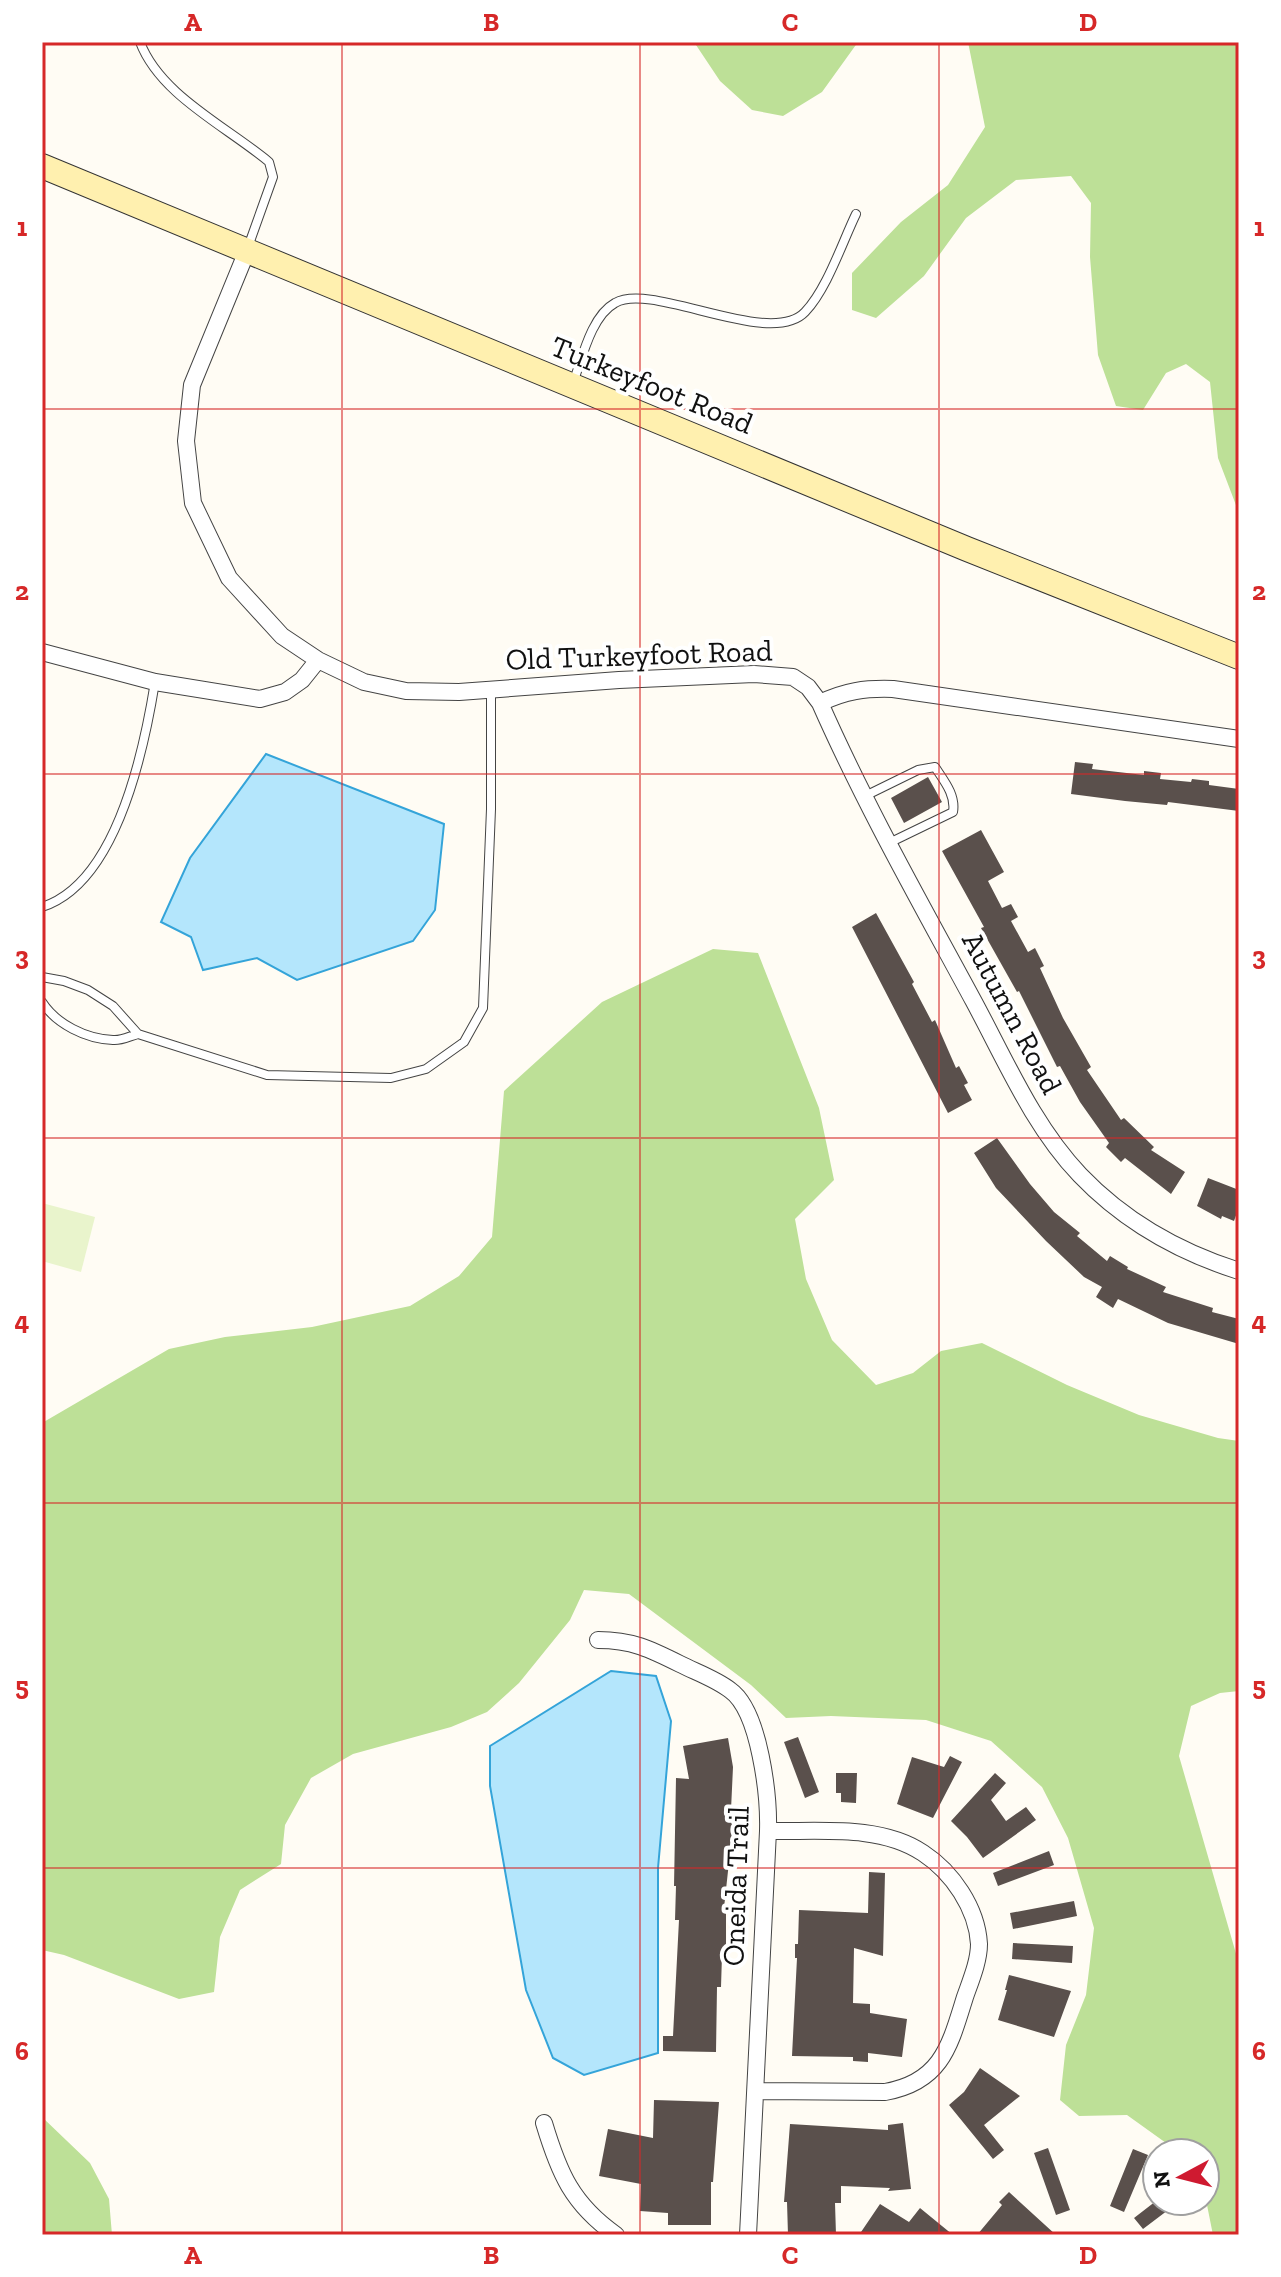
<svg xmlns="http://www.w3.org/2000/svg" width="1281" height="2277" font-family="'Zilla Slab',serif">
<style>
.forest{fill:#bde097}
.pitch{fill:#e9f4cc}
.water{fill:#b4e6fc;stroke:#34a4d9;stroke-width:2}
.building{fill:#5a504c}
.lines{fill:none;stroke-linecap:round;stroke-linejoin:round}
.lane-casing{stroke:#444;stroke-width:10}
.street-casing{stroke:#444;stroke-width:18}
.secondary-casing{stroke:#333;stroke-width:26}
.lane{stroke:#fff;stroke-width:8}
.street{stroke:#fff;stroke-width:16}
.secondary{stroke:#fff0af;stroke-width:24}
.grid{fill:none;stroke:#d62828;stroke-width:2;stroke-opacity:0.55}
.labels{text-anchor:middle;stroke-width:8;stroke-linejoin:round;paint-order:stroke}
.street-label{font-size:30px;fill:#111;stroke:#fff}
.neatline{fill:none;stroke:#d62828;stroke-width:3}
.grid-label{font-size:26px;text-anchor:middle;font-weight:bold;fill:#d62828}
</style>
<rect width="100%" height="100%" fill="#fffcf4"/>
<path class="forest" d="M694,42H858L822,92L783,116L752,110L720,81Z
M968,42H1239V513L1218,458L1210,382L1186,364L1166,373L1143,410L1116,406L1098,355L1090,257L1091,203L1071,176L1016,180L966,218L924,276L876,318L852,310V273L901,222L948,185L985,127Z
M713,949L758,953L819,1108L834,1180L795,1219L806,1279L832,1340L876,1385L913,1373L941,1351L982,1343L1067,1385L1139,1415L1218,1438L1239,1441V1691L1220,1693L1191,1706L1179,1756L1239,1964V2235H1213L1205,2195V2153H1180L1127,2115L1079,2116L1060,2100L1066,2045L1086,1995L1094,1928L1068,1838L1042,1787L991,1741L926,1720L831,1716L786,1718L751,1685L629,1594L584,1590L570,1620L519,1683L487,1712L451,1727L353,1754L311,1778L285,1825L281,1864L240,1890L220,1937L214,1992L179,1999L64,1955L42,1950V1423L169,1349L225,1337L312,1327L410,1306L459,1276L492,1237L504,1091L602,1002Z
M42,2117L90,2163L109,2199L112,2235H42Z"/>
<path class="pitch" d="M42,1203L95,1217L81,1272L42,1261Z"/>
<path class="water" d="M266,754L444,824L435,910L413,941L297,980L257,958L203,970L191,937L161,922L190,858Z
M611,1671L656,1676L671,1721L658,1868V2053L584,2075L553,2058L526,1990L490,1786V1746Z"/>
<path class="building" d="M1075,762L1093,764L1092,769L1144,775V771L1161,773L1160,779L1191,782L1192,779L1209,781V785L1239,789V811L1168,802L1167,805L1125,801L1071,794Z
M928,777L942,802L904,823L891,798Z
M981,830L1004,872L988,881L1002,908L1011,904L1018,917L1011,921L1028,952L1035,948L1044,966L1040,968L1063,1018L1091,1067L1087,1070L1121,1120L1124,1118L1154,1147L1151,1150L1185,1172L1171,1194L1125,1158L1121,1162L1106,1147L1109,1143L1080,1102L1060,1066L1057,1067L1019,991L1017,992L981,928L984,927L942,851Z
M876,913L914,982L912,984L932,1022L935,1020L956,1068L959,1066L968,1083L964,1085L972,1100L948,1113L852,927Z
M997,1138L1030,1184L1054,1212L1080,1233L1077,1236L1107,1261L1110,1256L1128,1267L1127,1269L1166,1287L1163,1292L1213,1308L1212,1312L1239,1319V1344L1168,1323L1118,1299L1113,1308L1096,1297L1102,1287L1084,1277L1046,1241L996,1188L974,1153Z
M1208,1178L1239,1190V1207L1234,1221L1222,1216L1221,1219L1197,1206Z
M798,1737L819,1792L805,1798L784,1742Z
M728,1738L733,1767L731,1810H733V1825L724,1908H726V1955H722L721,1987H717L716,2052L663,2051V2036H673L679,1920H675L676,1886H674L676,1778L689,1779L683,1746Z
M950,1756L962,1762L933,1818L897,1804L912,1757L944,1767Z
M836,1773H857L856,1803L841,1802V1793H836Z
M995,1773L1006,1783L991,1800L1006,1821L1026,1807L1036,1820L983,1858L967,1837L951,1821Z
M1049,1851L1054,1865L998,1886L993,1873Z
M869,1872L885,1873L883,1956L854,1948L853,2003L870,2004V2013L907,2019L902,2057L868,2053V2062L853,2061V2057L792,2056L797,1958H795V1944H798L799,1910L868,1913Z
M1074,1901L1077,1916L1013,1929L1010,1913Z
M1013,1943L1073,1946L1072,1963L1012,1959Z
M1009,1975L1071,1991L1054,2037L998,2020L1007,1990H1005Z
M980,2068L1020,2096L984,2125L1004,2150L993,2159L949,2105L964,2092Z
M654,2100L719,2102L713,2182H711V2225H668V2213L640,2211L641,2184L599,2176L608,2129L653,2138Z
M903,2123L911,2189L888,2191L890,2188L841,2186V2203H835L836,2235H788L787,2202H784L790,2124L888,2130V2125Z
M1048,2148L1070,2210L1056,2215L1034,2153Z
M1133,2149L1148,2155L1124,2212L1110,2206Z
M1009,2192L1056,2235H977L1002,2205L999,2202Z
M1156,2201H1180L1143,2229L1134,2218Z
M880,2204L909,2222L920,2208L953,2235H859Z"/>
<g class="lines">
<g class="lane-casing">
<path id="lane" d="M140,42C160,95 226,126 269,162L273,177L248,247
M573,383C582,359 591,316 615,303C652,281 770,349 805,312C827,289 842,243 856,214
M865,796L918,770L935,767C944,781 956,795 953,812L889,843
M42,907C117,883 144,750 155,682
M42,977L64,981L88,990L113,1006L138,1034L267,1075L391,1078L426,1069L464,1042L483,1008L491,809V689
M42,1002C56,1024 86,1039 113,1040C121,1041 130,1036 138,1034"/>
</g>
<g class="street-casing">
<path id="street" d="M247,251L192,385L186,441L193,503L229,578L282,636L318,660L364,682L406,691L459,692L619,680L754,674L793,677L808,687L820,703C865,805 920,902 973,1000C1005,1059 1033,1126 1080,1175C1124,1221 1179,1252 1239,1271
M42,652L155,682L260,699L285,692L302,680L318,660
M820,703C845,691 865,688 893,689L1239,739
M598,1640C632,1640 650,1649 680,1664C696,1672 716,1679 730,1690C760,1711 769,1797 768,1831L748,2235
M756,2091L885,2092C942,2082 950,2045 965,1997C971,1980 979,1961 979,1944C977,1908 952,1872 923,1853C880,1824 818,1832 768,1831
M544,2123C559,2173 572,2204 616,2235"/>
</g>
<g class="secondary-casing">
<path id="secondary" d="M42,166L967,549L1239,657"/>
</g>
<use href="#lane" class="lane"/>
<use href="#street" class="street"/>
<use href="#secondary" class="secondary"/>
</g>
<path class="grid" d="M342,42V2235M640,42V2235M939,42V2235M42,409H1239M42,774H1239M42,1138H1239M42,1503H1239M42,1868H1239"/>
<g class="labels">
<g class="street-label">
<text transform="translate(652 385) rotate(22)" y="10">Turkeyfoot Road</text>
<text transform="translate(639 655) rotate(-2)" y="10">Old Turkeyfoot Road</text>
<text transform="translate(1012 1013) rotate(62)" y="10">Autumn Road</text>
<text transform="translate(736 1886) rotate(-88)" y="10">Oneida Trail</text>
</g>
</g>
<rect width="1281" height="2277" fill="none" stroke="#ffffff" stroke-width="88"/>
<g transform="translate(1181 2177) rotate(263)"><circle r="38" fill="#ffffff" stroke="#a0a0a0" stroke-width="2"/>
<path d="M0-6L14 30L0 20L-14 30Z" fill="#cf1a30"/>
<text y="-12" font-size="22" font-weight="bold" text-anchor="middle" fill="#111111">N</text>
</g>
<rect x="44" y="44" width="1193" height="2189" class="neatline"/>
<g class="grid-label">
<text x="193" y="31">A</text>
<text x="491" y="31">B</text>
<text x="790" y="31">C</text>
<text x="1088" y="31">D</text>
<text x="22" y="236">1</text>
<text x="1259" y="236">1</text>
<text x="22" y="600">2</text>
<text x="1259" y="600">2</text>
<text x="22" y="965">3</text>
<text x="1259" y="965">3</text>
<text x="22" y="1330">4</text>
<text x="1259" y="1330">4</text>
<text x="22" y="1695">5</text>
<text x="1259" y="1695">5</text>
<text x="22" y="2060">6</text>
<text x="1259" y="2060">6</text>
<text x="193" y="2264">A</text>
<text x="491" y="2264">B</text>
<text x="790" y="2264">C</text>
<text x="1088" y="2264">D</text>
</g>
</svg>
